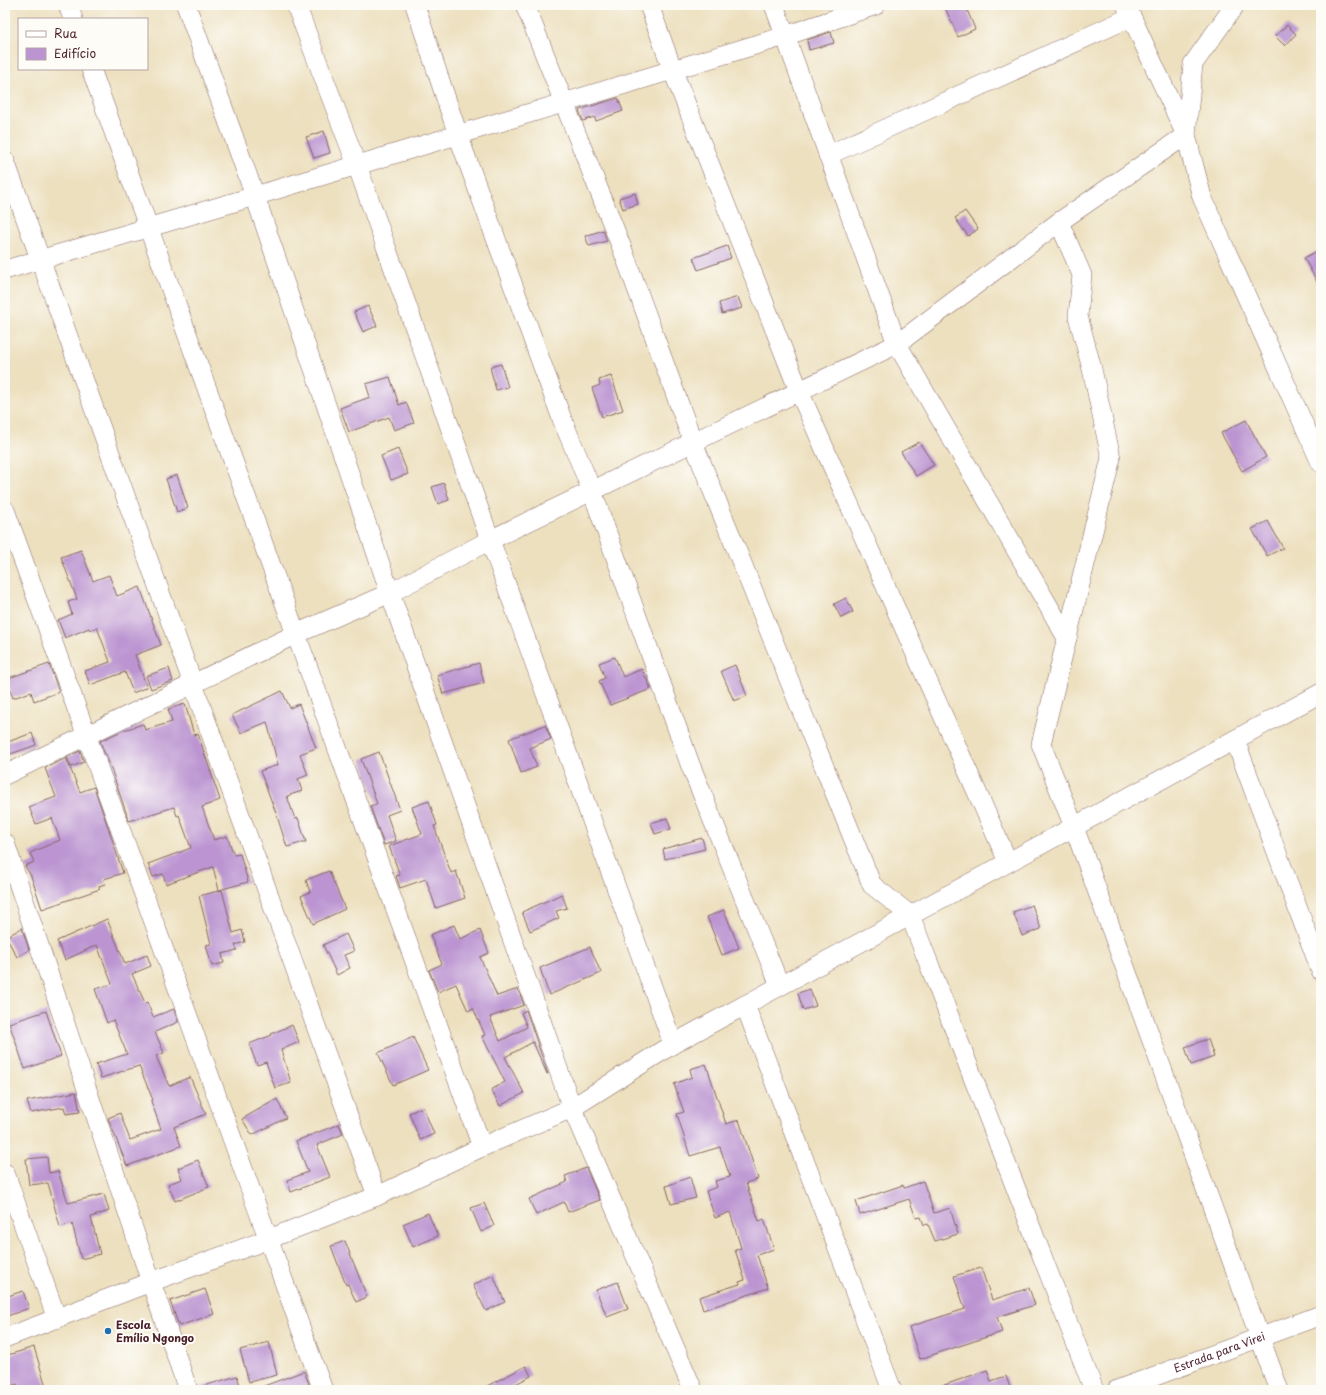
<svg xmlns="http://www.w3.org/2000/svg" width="1326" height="1395" font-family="'Playpen Sans',sans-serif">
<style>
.building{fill:#bb94d1}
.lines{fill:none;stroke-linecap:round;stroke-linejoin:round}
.minor-casing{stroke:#83635f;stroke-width:20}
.minor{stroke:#fff;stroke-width:19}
.poi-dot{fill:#1f6fb2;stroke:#fdfcf7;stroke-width:1.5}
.labels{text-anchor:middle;stroke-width:4;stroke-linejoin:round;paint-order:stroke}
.poi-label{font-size:11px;font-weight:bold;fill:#4a1f2b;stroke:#fdfcf7;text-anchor:start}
.street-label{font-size:11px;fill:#4a1f2b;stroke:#fdfcf7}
</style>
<rect width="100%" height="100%" fill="#fdfcf7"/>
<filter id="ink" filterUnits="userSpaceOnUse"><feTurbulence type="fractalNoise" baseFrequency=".025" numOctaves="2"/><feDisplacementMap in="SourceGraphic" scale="8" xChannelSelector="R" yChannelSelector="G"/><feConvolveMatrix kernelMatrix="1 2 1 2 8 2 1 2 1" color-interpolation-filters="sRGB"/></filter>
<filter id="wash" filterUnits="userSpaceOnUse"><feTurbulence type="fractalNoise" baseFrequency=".012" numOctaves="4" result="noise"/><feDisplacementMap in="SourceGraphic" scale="16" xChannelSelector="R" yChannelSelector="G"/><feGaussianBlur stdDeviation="0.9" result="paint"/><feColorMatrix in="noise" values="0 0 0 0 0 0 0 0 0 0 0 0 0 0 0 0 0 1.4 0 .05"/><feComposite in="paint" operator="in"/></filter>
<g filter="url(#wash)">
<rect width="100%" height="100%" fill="#ede0bf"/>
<g id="blocks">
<path class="building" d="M944,5H965L975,29L958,37Z
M1287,25L1296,34L1285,46L1275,36Z
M831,32L834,43L809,50L807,40Z
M618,98L623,111L596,121L594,117L583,121L579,110Z
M324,131L330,153L314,158L306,137Z
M635,193L638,204L623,209L619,198Z
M965,211L978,229L968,236L955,218Z
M603,230L607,241L589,246L585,236Z
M727,246L731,258L698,270L693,258Z
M1317,251L1321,259V289L1304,258Z
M738,297L742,308L722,314L719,303Z
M368,306L377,326L363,332L354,312Z
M501,364L508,387L496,390L490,367Z
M611,376L623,410L602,417L592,388L600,385L599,380Z
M390,377L399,405L406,402L414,423L394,430L389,417L349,432L340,408L370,397L366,384Z
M1246,420L1266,457L1242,471L1221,433Z
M919,442L934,465L916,476L901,452Z
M398,449L408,474L391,480L381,456Z
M177,475L188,508L177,512L166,479Z
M444,483L449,500L438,504L432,487Z
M1268,521L1283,548L1267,556L1252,529Z
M81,550L93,581L109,575L117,596L140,587L161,645L135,655L147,687L133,693L125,672L90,685L85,671L110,662L97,627L90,630L89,628L65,638L58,620L72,614L68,602L77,599L61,557Z
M846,598L853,612L841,618L834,604Z
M615,657L623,677L642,669L651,689L610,705L599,681L605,678L599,663Z
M479,663L484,683L443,694L437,675Z
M49,664L59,692L34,701L31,692L13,698L6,679Z
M735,665L747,696L734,701L721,671Z
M169,668L173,681L151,689L146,676Z
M282,691L290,708L299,704L316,748L300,754L308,775L298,779L302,791L287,796L295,819L298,818L306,842H301V843L287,847L276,813L260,771L278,765L267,722L241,733L232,715Z
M185,704L194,735L198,734L220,800L202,807L214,840L227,836L234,855L240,854L248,882L219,890L213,867L166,884L163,874L153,877L148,864L191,848L179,815L177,816L174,807L129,821L106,754H105L100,741L124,730L143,724L145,730L172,722L168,709Z
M545,725L551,739L530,748L537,767L521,773L509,739Z
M32,733L36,745L5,756V743Z
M80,751L84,762L71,767L67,757Z
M379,752L400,810L387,815L396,841L384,845L370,806L377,804L361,759Z
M66,758L80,792L94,787L111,836L123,873L104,879L105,884L99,886L100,889L42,909L31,876L25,866L34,862L30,853L60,840L52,818L36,824L29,807L56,797L45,768Z
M429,801L437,825L434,826L451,873L456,871L465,898L436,908L426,879L400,888L396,876L400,875L389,846L422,834L412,807Z
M667,818L671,829L655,834L651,823Z
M702,838L705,849L665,859L663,849Z
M329,871L345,909L313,924L301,896L310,892L306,880Z
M222,890L233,933L242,930L245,942L235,945L237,950L222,954L224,963L212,966L206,945L211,944L199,896Z
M562,894L567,908L556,911L559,918L530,931L522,912Z
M1032,905L1041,929L1022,936L1013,912Z
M724,910L739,948L722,955L707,917Z
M107,919L125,964L147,955L151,966L132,974L145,1003L147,1002L153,1017L174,1009L178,1022L155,1032L164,1053L156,1056L169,1086L190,1077L206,1114L174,1127L181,1146L127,1166L108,1118L120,1113L130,1140L161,1129L151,1101L153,1100L139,1066L101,1078L96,1064L127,1054L113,1020L107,1023L95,989L112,984L97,945L65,960L57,941Z
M454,925L460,939L480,930L489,953L480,957L497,996L518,989L524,1005L490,1017L500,1041L527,1027L521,1013L526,1010L548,1074H547L533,1042L505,1057L524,1093L500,1106L491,1090L505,1082L482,1036L485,1035L473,1008L468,1011L456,984L438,992L429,970L442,964L430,935Z
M22,928L29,950L17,957L6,937Z
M346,934L354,951L344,955L350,968L337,975L323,945Z
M590,947L601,973L549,995L540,968Z
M810,989L816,1006L803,1010L798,993Z
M46,1011L61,1056L25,1069L9,1023Z
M292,1025L299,1042L281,1050L291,1083L275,1088L266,1062L257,1065L249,1044L272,1035L271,1034Z
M413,1037L428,1070L393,1085L378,1053Z
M1208,1039L1214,1057L1191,1065L1185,1047Z
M706,1064L726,1124L739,1120L758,1179L746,1183L759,1221L764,1219L774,1249L757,1255L768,1288L703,1310L699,1297L740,1284L739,1282L745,1280L735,1250L741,1248L730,1212L715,1218L706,1191L717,1187L715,1181L730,1177L720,1147L690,1156L677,1114L684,1112L674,1084L692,1077L690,1069Z
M76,1092L80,1112L66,1114L64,1107L31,1113L27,1101Z
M277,1099L286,1118L252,1135L242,1119Z
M423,1107L434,1134L420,1140L409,1113Z
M339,1124L343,1134L317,1145L330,1177L291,1192L287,1180L308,1172L296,1141Z
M47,1157L49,1173L58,1171L68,1203L104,1194L109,1211L91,1217L100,1254L81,1259L72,1223L60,1227L48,1183L29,1185L26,1159Z
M198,1160L209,1187L175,1201L168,1184L182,1179L178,1168Z
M586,1168L600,1200L568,1212L564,1202L536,1215L529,1199L567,1182L565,1176Z
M690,1177L696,1198L671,1204L666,1186Z
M923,1181L934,1213L950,1208L958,1234L935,1241L928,1224L924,1225L921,1217L916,1218L909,1199L860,1215L856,1201L903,1185L904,1188Z
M484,1203L494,1226L481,1232L471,1208Z
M428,1213L438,1236L413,1247L403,1224Z
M345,1241L367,1297L356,1302L348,1284L346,1285L331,1246Z
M981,1268L992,1300L1029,1288L1035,1305L997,1317L1002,1332L920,1359L909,1327L965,1309L954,1276Z
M493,1275L505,1302L486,1311L473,1285Z
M618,1282L628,1309L607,1317L596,1290Z
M205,1289L214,1314L179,1326L170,1301Z
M23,1291L29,1308L5,1317V1297Z
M269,1342L277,1375L249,1382L240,1350Z
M34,1347L47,1390H20L17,1384L5,1387V1356Z
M526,1366L531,1376L504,1390H479Z
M987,1370L991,1381L1006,1376L1011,1390H937L936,1388Z
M304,1371L309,1384L294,1390H256V1389Z
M237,1376L241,1388L234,1390H200V1387Z"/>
</g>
</g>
<g filter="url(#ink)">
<use href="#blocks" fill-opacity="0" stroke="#83635f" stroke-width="1"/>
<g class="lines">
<g class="minor-casing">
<g id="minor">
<path d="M68,5L73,19"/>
<path d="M186,5L255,196L390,593L572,1108L693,1390"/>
<path d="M296,5L357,165L490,540L673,1044"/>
<path d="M415,5L458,135L562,419L592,491L690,764L780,986"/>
<path d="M525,5L622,248L693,442L872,885L910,915L1094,1390"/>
<path d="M649,5L673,71L799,391L1008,862"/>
<path d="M774,5L897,344L1067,638"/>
<path d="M1126,5L1186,135L1202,197L1321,463"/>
<path d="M91,69L482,1147"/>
<path d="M828,155L1131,17"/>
<path d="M5,161L377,1196"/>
<path d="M1059,222L1082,275L1078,316L1092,369L1111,458L1041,744L1074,827L1279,1390"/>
<path d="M5,270L255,196L785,36L876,5"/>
<path d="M5,510L323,1390"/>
<path d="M1235,740L1321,971"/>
<path d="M5,775L296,634L390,593L490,540L897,344L1059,222L1186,135L1193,64L1235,5"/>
<path d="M5,843L151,1282L188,1390"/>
<path d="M745,1005L892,1390"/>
<path d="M5,1173L57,1319"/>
<path d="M5,1338L151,1282L269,1239L377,1196L482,1147L572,1108L673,1044L1321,693"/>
<path id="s1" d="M1117,1390L1321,1315"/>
</g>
</g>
<use href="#minor" class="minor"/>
</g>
</g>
<circle class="poi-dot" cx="108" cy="1331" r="4"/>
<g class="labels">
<g class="poi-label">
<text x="116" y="1329">Escola<tspan x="116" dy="13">Emílio Ngongo</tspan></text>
</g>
<g class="street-label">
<text dy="4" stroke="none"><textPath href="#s1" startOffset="109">Estrada para Virei</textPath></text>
</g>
</g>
<rect width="1326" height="1395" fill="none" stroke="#fdfcf7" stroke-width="20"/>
<rect x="18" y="18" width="130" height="52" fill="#fdfcf7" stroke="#b5a4a5"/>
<rect x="26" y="31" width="20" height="6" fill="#ffffff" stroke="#b5a4a5"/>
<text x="54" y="38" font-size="12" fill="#4a1f2b">Rua</text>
<rect x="26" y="48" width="20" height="12" fill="#bb94d1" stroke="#b5a4a5"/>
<text x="54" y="58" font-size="12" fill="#4a1f2b">Edifício</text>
</svg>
